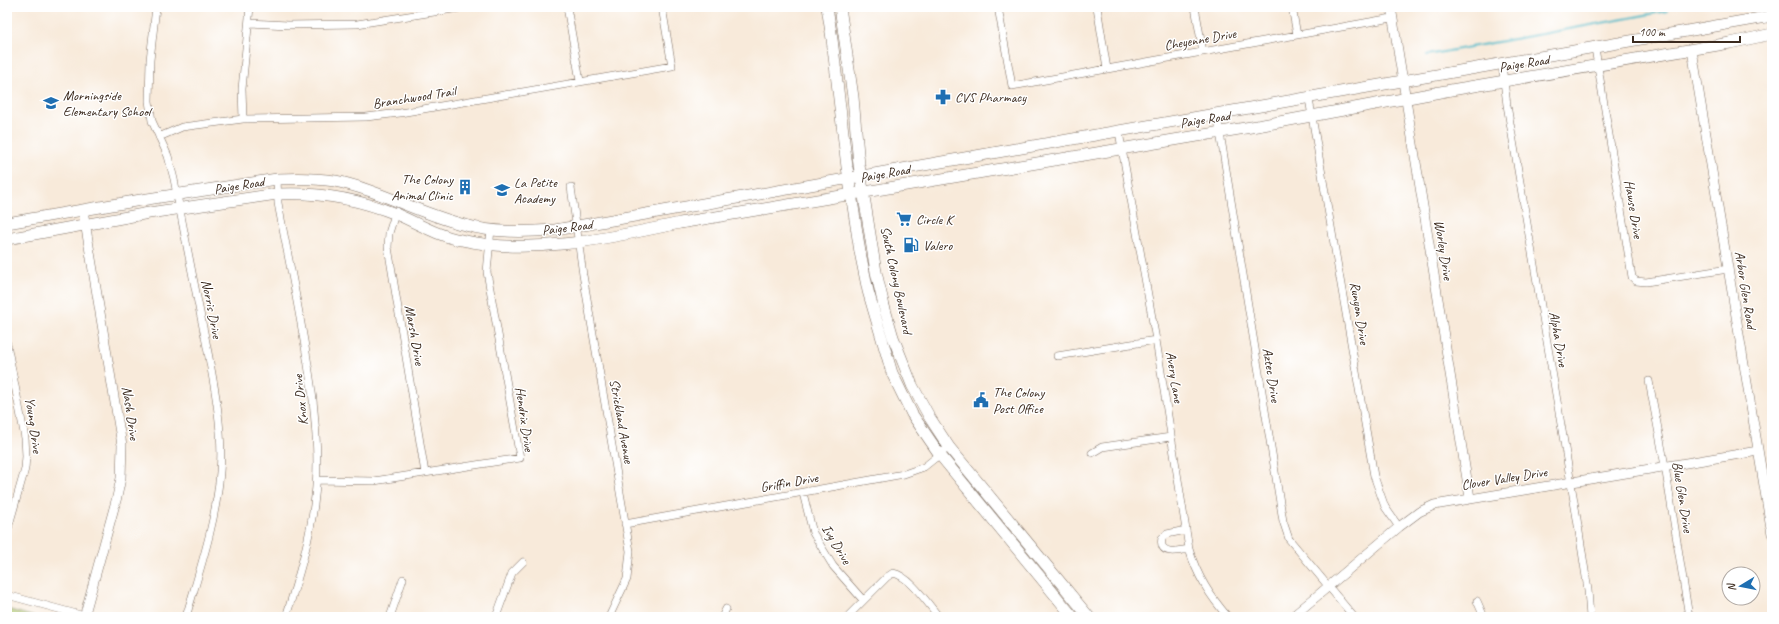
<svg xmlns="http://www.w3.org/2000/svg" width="1779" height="624" font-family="Caveat,sans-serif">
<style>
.green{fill:#abc469;stroke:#737744}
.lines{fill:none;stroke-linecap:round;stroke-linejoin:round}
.stream{stroke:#50bccb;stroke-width:2}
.minor-casing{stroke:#7d6d60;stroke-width:8}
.tertiary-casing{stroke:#7d6d60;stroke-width:10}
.secondary-casing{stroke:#7d6d60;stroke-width:12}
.minor{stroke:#fff;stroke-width:7}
.tertiary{stroke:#fff;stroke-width:9}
.secondary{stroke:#fff;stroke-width:11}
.labels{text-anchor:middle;stroke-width:3;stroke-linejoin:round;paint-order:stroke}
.street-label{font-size:14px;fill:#3b2a1e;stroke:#fff}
.poi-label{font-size:14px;fill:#3b2a1e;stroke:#fff;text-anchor:start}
</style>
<rect width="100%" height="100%" fill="#fff"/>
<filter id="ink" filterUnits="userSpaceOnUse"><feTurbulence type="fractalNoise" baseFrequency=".025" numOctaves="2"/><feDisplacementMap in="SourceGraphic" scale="8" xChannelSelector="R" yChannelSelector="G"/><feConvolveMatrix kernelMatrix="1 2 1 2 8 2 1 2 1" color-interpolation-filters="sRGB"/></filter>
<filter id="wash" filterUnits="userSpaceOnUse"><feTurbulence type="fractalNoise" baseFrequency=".012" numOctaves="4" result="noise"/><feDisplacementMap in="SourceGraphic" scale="16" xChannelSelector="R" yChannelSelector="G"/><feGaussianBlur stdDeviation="0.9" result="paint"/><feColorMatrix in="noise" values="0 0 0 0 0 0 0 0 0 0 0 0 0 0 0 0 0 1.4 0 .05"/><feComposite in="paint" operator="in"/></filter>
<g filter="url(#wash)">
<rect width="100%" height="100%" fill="#f8eada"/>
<path class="green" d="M7,609L35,617H7Z"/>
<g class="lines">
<path class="stream" d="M1427,55L1667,11"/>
</g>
</g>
<g filter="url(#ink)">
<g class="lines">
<g class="minor-casing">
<path id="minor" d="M156,7L150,60L149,101L152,121L168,156L174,179C184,231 194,284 205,337C213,378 224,431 220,472C216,522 200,569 186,617
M567,7L580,81
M998,7L1012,86L1392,18
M1097,7L1107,69
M1195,7L1203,52
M1292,7L1297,35
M249,23L288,25L357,24L466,7
M1595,48L1632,277L1636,281L1646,282L1728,269
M1502,65L1507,105L1577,519L1588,590L1590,617
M1309,99L1374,476L1385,507L1399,527
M1217,114L1283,521L1289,539L1354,617
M243,119L242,89L250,7
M1119,132L1156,340L1189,549C1197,576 1210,596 1228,617
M159,137L182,127L243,119L366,117L400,113L672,66L662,7
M277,179L278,203C290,268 305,334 313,400C316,431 319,464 315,496C311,537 298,578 286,617
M571,187L583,275L630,551L627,579L609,617
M396,211L389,233L388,247L425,473
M7,344L25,438L26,456L25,469L7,532
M1057,356L1156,340
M1649,381L1665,466L1689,617
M1092,453L1102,447L1171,437
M316,480L374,481L520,458L487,272L491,229
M803,493L813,533L833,566L863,600
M625,524L904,474L924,467L949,447
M1186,530L1167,534L1162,538C1158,556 1179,551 1189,549
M7,595L88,617
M1477,601L1484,617
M390,617L403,579
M496,617L512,573L523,562
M722,617L726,609
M847,617L887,577L893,573C910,576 928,604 939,617"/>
</g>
<g class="tertiary-casing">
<path id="tertiary" d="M1391,7L1470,498
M1692,50L1772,534
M83,210L122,445L121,478L117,497L84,617
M1292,617L1399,527L1419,512L1434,505L1758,451"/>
</g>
<g class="secondary-casing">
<path id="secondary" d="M827,7L832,39L847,167L860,252L868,291L892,373L912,414L940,455L1073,617
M840,7L853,97L859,165L876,272L884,306L893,337L912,385L930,418L949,447L1089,617
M7,223L141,200L277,179C296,178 316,178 335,181C380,190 420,214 465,225C494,233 525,232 555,230L1772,16
M7,239L149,213L277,194C317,192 359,199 396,214C417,223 438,236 461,240C533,256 609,238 680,223L1263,125L1451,90L1730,43L1772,34"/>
</g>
<use href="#minor" class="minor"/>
<use href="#tertiary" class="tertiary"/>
<use href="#secondary" class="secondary"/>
</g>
</g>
<defs>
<g id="pharmacy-bare" transform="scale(1.2)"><path d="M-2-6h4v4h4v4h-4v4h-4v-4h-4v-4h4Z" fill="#1f6fb2" stroke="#fff" stroke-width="2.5" paint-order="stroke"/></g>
<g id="school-bare" transform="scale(1.2)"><path d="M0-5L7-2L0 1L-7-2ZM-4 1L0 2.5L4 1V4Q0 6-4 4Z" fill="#1f6fb2" stroke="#fff" stroke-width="2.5" paint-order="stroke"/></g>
<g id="building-bare" transform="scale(1.2)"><path d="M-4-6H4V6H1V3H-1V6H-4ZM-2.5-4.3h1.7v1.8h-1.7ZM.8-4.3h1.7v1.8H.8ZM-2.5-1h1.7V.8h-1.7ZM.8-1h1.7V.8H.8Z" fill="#1f6fb2" stroke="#fff" stroke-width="2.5" paint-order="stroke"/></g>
<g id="supermarket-bare" transform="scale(1.2)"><path d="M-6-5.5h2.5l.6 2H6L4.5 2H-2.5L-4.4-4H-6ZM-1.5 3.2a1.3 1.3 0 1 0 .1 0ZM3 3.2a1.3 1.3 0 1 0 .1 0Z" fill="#1f6fb2" stroke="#fff" stroke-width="2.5" paint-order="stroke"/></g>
<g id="fuel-bare" transform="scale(1.2)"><path d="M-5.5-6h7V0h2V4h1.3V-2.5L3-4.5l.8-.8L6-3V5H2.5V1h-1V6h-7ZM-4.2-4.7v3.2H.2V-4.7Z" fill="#1f6fb2" stroke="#fff" stroke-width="2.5" paint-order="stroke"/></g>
<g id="civic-bare" transform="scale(1.2)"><path d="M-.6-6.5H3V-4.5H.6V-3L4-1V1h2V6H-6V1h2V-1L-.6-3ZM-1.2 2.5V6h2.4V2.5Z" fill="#1f6fb2" stroke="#fff" stroke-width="2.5" paint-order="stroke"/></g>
</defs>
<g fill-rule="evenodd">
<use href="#pharmacy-bare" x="943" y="97"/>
<use href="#school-bare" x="51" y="103"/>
<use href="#building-bare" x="465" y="187"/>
<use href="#school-bare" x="502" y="190"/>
<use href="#supermarket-bare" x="904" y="219"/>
<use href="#fuel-bare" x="911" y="245"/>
<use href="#civic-bare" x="981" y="400"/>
</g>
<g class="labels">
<g class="street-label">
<text transform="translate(1200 39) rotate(-10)" y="5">Cheyenne Drive</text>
<text transform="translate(1524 63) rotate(-9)" y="5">Paige Road</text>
<text transform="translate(414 97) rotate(-9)" y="5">Branchwood Trail</text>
<text transform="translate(1205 119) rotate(-9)" y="5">Paige Road</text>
<text transform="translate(885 173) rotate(-10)" y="5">Paige Road</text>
<text transform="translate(239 185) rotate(-9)" y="5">Paige Road</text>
<text transform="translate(1634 209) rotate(81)" y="5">Hawse Drive</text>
<text transform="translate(567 227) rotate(-7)" y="5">Paige Road</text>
<text transform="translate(1444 250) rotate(81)" y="5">Worley Drive</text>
<text transform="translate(897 280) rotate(78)" y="5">South Colony Boulevard</text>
<text transform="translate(1746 290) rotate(81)" y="5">Arbor Glen Road</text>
<text transform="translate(212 309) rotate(79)" y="5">Norris Drive</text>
<text transform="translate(1360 313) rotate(81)" y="5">Runyon Drive</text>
<text transform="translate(415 335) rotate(80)" y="5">Marsh Drive</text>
<text transform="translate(1559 339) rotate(80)" y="5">Alpha Drive</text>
<text transform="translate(1272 375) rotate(81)" y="5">Aztec Drive</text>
<text transform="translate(1175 377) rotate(81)" y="5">Avery Lane</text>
<text transform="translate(300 400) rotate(-96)" y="5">Knox Drive</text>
<text transform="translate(131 413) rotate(82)" y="5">Nash Drive</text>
<text transform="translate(525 419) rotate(82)" y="5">Hendrix Drive</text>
<text transform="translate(622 421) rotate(80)" y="5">Strickland Avenue</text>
<text transform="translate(34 425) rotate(82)" y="5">Young Drive</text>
<text transform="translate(1504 478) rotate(-9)" y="5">Clover Valley Drive</text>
<text transform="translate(789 482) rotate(-10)" y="5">Griffin Drive</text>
<text transform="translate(1683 497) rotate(81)" y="5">Blue Glen Drive</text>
<text transform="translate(837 544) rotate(59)" y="5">Ivy Drive</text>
</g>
<g class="poi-label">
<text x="63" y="100">Morningside<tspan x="63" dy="16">Elementary School</tspan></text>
<text x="955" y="102">CVS Pharmacy</text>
<text x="453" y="184" text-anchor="end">The Colony<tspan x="453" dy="16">Animal Clinic</tspan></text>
<text x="514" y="187">La Petite<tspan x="514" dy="16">Academy</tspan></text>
<text x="916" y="224">Circle K</text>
<text x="923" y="250">Valero</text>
<text x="993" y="397">The Colony<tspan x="993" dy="16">Post Office</tspan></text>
</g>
</g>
<rect width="1779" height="624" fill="none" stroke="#fff" stroke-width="24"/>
<g transform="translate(1741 586) rotate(260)"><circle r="19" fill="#ffffff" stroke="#b1aaa5"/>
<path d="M0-3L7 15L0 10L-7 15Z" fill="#1f6fb2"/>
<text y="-6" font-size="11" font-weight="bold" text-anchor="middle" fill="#3b2a1e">N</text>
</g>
<path d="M1633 36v6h107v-6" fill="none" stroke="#3b2a1e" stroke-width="2"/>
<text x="1639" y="36" font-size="12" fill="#3b2a1e" stroke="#ffffff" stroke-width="3" paint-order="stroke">100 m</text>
</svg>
